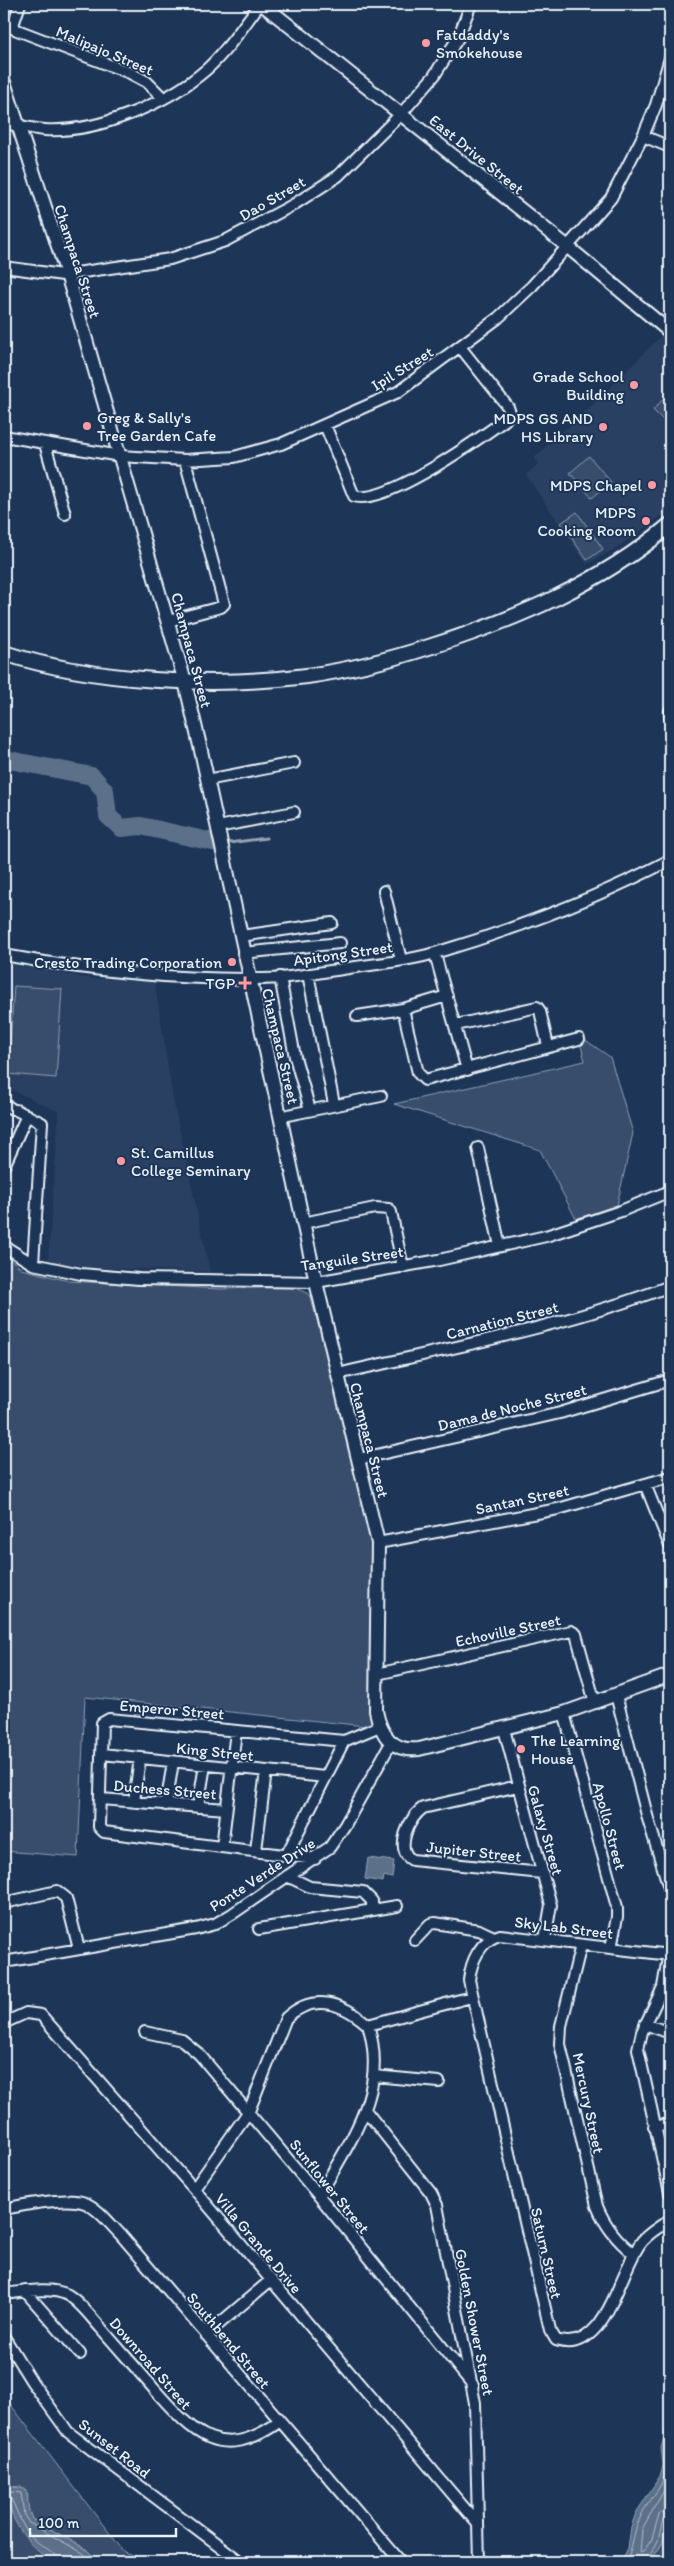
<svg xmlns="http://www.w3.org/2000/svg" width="674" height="2566" font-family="Itim,sans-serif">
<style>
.built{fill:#2a4162}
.green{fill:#374d6c;stroke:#909fb2}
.water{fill:#5d7089;stroke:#95a4b5}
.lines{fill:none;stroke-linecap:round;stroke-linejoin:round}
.shore{stroke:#b0bdcc;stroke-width:1}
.stream{stroke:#95a4b5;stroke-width:3}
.river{stroke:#5d7089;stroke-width:18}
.minor-casing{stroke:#e8f1f8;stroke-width:14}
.tertiary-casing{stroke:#e8f1f8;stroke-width:16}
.secondary-casing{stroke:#e8f1f8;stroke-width:18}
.minor{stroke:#1d3557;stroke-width:10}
.tertiary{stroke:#1d3557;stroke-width:12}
.secondary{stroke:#1d3557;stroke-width:14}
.poi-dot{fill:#ff9aa2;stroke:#1d3557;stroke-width:2}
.labels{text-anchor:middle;stroke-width:4;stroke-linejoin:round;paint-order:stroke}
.poi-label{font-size:16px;fill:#e8f1f8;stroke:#1d3557;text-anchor:end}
.street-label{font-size:16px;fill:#e8f1f8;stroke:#1d3557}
</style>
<rect width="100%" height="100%" fill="#1d3557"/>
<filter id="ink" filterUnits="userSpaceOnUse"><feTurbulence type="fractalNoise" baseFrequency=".02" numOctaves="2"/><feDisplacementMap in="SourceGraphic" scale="10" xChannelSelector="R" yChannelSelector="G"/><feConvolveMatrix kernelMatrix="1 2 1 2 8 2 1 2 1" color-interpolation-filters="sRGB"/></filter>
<g filter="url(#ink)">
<path class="built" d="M662,335L670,342V509L620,546L587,564L526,475L538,464L534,458L598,400Z
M4,963L92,979L154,978L173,1099L210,1272L86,1267L48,1261L59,1112L4,1086Z"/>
<path class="green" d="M666,396L670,399V427L653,410Z
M589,456L611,482L592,498L570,473Z
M577,512L603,549L587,560L561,523Z
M14,986L62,989L56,1078L8,1074Z
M578,1035L610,1057L633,1133L617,1205L576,1219L540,1150L394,1104L585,1061Z
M4,1254L22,1269L68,1281L221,1289L294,1287L310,1295L332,1374L373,1551L370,1686L374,1722L366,1726L85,1697L78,1857L4,1851Z
M4,2396L124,2552L152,2562H99L86,2549L32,2519L27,2505L28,2495L20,2486L13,2487L4,2477Z
M4,2493C17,2525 28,2544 57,2562H4Z
M670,2504V2562H650L662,2544Z"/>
<path class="water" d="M368,1858L394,1861L392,1878L384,1876L383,1882L365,1879Z
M670,2415V2504L667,2530L662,2544L650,2562H621L628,2548L631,2527L636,2513L660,2476L663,2465L661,2448Z
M4,2477L13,2487L25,2489C30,2499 26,2509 32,2519L86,2549L99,2562C87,2562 67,2566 56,2562C24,2549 4,2509 4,2477Z"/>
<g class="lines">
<path class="shore" d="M670,2480L642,2529L640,2553L643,2552L652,2539L659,2514L670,2510
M59,2562C58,2552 38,2545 31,2537C20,2524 17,2509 9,2495L11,2492L21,2493L24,2515L29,2523L83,2553L92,2562
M626,2562C633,2548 633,2532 640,2518C646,2503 660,2491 665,2475C670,2460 664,2445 670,2430
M646,2562L658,2541L663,2519L670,2516"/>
<path class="stream" d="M229,843L266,838"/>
<path class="river" d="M4,759L92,776L105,791L108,816L121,828L141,826L213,842"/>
<g class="minor-casing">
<path id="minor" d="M4,25L130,73L147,82L163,98
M12,28L20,4
M4,123C17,125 32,129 45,130C98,133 168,103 207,69C228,50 243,26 260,4
M643,136L670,147
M4,267L63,275L170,259L225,241L293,205L338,176L401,114L434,76L458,38L471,4
M325,425L354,496C384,507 480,438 505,420L510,413L508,407L461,348
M4,436L120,456L185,460L234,457L281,444L398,392L498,318L532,286L611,198L643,136L656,105L670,58
M45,444L65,514
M168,621L221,607L224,604L185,460
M670,711V716
M207,780L294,763
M218,827L294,812
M384,891L401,960
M241,936L332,923
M243,953L340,943
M435,954L467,1070
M4,955C85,970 165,979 248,979C279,980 311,974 342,969C373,964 405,962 435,953C516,929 595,899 670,860
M308,974L334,1104
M280,977L295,1057L310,1110
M403,1009L418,1073L425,1080L579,1039
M357,1016L403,1009L447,996
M456,1025L537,1007L540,1011L548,1046
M4,1104L12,1109
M16,1110L42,1123L33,1264
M288,1115L381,1096
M478,1148L500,1246
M4,1166L27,1115
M303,1223L375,1208L389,1209L391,1212L403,1267
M4,1246L33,1264L81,1274L139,1279L316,1282L439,1260L546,1236L621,1211L670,1191
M338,1374C449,1348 563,1327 670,1286
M359,1459L560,1413L670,1380
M645,1484L670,1546
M378,1543L558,1509L670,1477
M377,1674L571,1631L576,1634L595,1703
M616,1695L648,1819L670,1891
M564,1713L617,1907V1917L611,1948
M504,1729L551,1905L545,1939
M102,1754L325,1777
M518,1786L423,1808C409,1817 394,1850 412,1860L542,1873
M101,1799L226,1809
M134,1802L140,1758
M166,1805L173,1762
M198,1807L205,1765
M222,1847L236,1731
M256,1850L266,1771
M287,1854L344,1741
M315,1859L104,1832L99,1827L102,1723L109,1719L344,1741L380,1726
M287,1876L310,1887L363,1892L372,1901V1910
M4,1903L57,1891L66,1898L79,1949
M259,1929L397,1906
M415,1940L430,1924L435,1923L479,1930L494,1937
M581,1945L561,2026L560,2044L597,2206C605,2226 617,2241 634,2254
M670,1946L663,1987L642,2032L638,2049L670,2193
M670,1955L500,1935C480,1940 471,1962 469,1980L550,2330L556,2340C606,2357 619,2270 642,2241C650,2232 660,2226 670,2220
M4,1962L196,1929L215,1924L232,1914L330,1847L345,1825L391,1743
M4,2023L26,2013L41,2015L194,2189L477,2523
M645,2024L670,2033
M368,2025L471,1997
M145,2032L182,2040L199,2054L319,2196L473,2385
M374,2076L439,2082
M366,2111L431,2193L437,2205L475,2403L479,2562
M654,2127L670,2124
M194,2189L249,2111L286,2018C313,1993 342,2002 368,2025C389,2091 350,2140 319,2196
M4,2209C23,2205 67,2196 85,2203C98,2208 110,2224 120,2234L401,2562
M25,2291L80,2354
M4,2294C22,2292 51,2286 68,2295C80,2302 90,2316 100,2327C118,2348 137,2369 155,2390C194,2434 221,2463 279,2422
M206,2335L271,2280
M4,2337L32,2382L68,2432L241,2562"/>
</g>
<g class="tertiary-casing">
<path id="tertiary" d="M262,4L568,247L670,332
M4,82L67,274L185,682L200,746L316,1282L378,1543L376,1711C381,1736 393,1752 419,1749L564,1713L670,1675"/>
</g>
<g class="secondary-casing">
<path id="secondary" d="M4,653C93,682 214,688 307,676C350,670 392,659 432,646C517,619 601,583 670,525"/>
</g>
<use href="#minor" class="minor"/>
<use href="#tertiary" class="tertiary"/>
<use href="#secondary" class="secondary"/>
</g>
</g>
<g class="poi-dot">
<circle cx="426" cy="43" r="5"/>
<circle cx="634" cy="385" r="5"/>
<circle cx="87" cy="426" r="5"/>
<circle cx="603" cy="427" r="5"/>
<circle cx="652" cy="485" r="5"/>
<circle cx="646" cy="521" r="5"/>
<circle cx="232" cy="962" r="5"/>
<path d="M242.5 975.5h5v5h5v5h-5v5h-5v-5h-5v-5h5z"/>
<circle cx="121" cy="1161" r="5"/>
<circle cx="521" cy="1749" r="5"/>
</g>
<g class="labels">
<g class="poi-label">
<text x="436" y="40" text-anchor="start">Fatdaddy's<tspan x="436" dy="18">Smokehouse</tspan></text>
<text x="624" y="382">Grade School<tspan x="624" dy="18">Building</tspan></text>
<text x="97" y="423" text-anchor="start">Greg &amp; Sally's<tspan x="97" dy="18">Tree Garden Cafe</tspan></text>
<text x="593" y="424">MDPS GS AND<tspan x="593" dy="18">HS Library</tspan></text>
<text x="642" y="491">MDPS Chapel</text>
<text x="636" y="518">MDPS<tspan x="636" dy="18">Cooking Room</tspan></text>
<text x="222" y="968">Cresto Trading Corporation</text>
<text x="235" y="989">TGP</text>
<text x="131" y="1158" text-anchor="start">St. Camillus<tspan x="131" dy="18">College Seminary</tspan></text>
<text x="531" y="1746" text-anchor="start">The Learning<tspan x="531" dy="18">House</tspan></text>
</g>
<g class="street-label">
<text transform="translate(105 50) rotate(23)" y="6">Malipajo Street</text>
<text transform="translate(477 154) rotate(39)" y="6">East Drive Street</text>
<text transform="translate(272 198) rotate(-30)" y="6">Dao Street</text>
<text transform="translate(78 261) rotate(72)" y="6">Champaca Street</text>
<text transform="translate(402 368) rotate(-32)" y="6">Ipil Street</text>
<text transform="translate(192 650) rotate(75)" y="6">Champaca Street</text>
<text transform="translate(343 953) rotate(-8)" y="6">Apitong Street</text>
<text transform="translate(281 1046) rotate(77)" y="6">Champaca Street</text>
<text transform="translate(352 1258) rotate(-8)" y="6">Tanguile Street</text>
<text transform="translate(502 1320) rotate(-14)" y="6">Carnation Street</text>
<text transform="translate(512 1407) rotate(-14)" y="6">Dama de Noche Street</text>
<text transform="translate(370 1440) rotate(76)" y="6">Champaca Street</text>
<text transform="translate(522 1499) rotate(-12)" y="6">Santan Street</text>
<text transform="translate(508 1630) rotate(-12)" y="6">Echoville Street</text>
<text transform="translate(172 1709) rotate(5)" y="6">Emperor Street</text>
<text transform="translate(215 1751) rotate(6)" y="6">King Street</text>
<text transform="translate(165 1789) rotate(5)" y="6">Duchess Street</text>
<text transform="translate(610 1826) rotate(75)" y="6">Apollo Street</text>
<text transform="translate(546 1830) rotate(74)" y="6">Galaxy Street</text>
<text transform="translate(474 1851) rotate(6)" y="6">Jupiter Street</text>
<text transform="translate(262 1874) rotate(-33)" y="6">Ponte Verde Drive</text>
<text transform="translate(564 1927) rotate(7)" y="6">Sky Lab Street</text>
<text transform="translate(589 2103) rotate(78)" y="6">Mercury Street</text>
<text transform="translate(330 2186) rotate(51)" y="6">Sunflower Street</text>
<text transform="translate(259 2243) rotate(50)" y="6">Villa Grande Drive</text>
<text transform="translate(547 2253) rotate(77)" y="6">Saturn Street</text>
<text transform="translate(475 2322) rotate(79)" y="6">Golden Shower Street</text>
<text transform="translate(229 2340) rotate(50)" y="6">Southbend Street</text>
<text transform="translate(151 2363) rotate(49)" y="6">Downroad Street</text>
<text transform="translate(115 2448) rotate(38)" y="6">Sunset Road</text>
</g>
</g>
<rect width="674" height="2566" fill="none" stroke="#1d3557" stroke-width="20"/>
<rect x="10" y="10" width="654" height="2546" fill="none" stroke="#e8f1f8" stroke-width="2" filter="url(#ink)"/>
<path d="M30 2528v8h146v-8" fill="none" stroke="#e8f1f8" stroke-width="2.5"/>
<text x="38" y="2528" font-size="15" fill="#e8f1f8" stroke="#1d3557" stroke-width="4" paint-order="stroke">100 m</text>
</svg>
